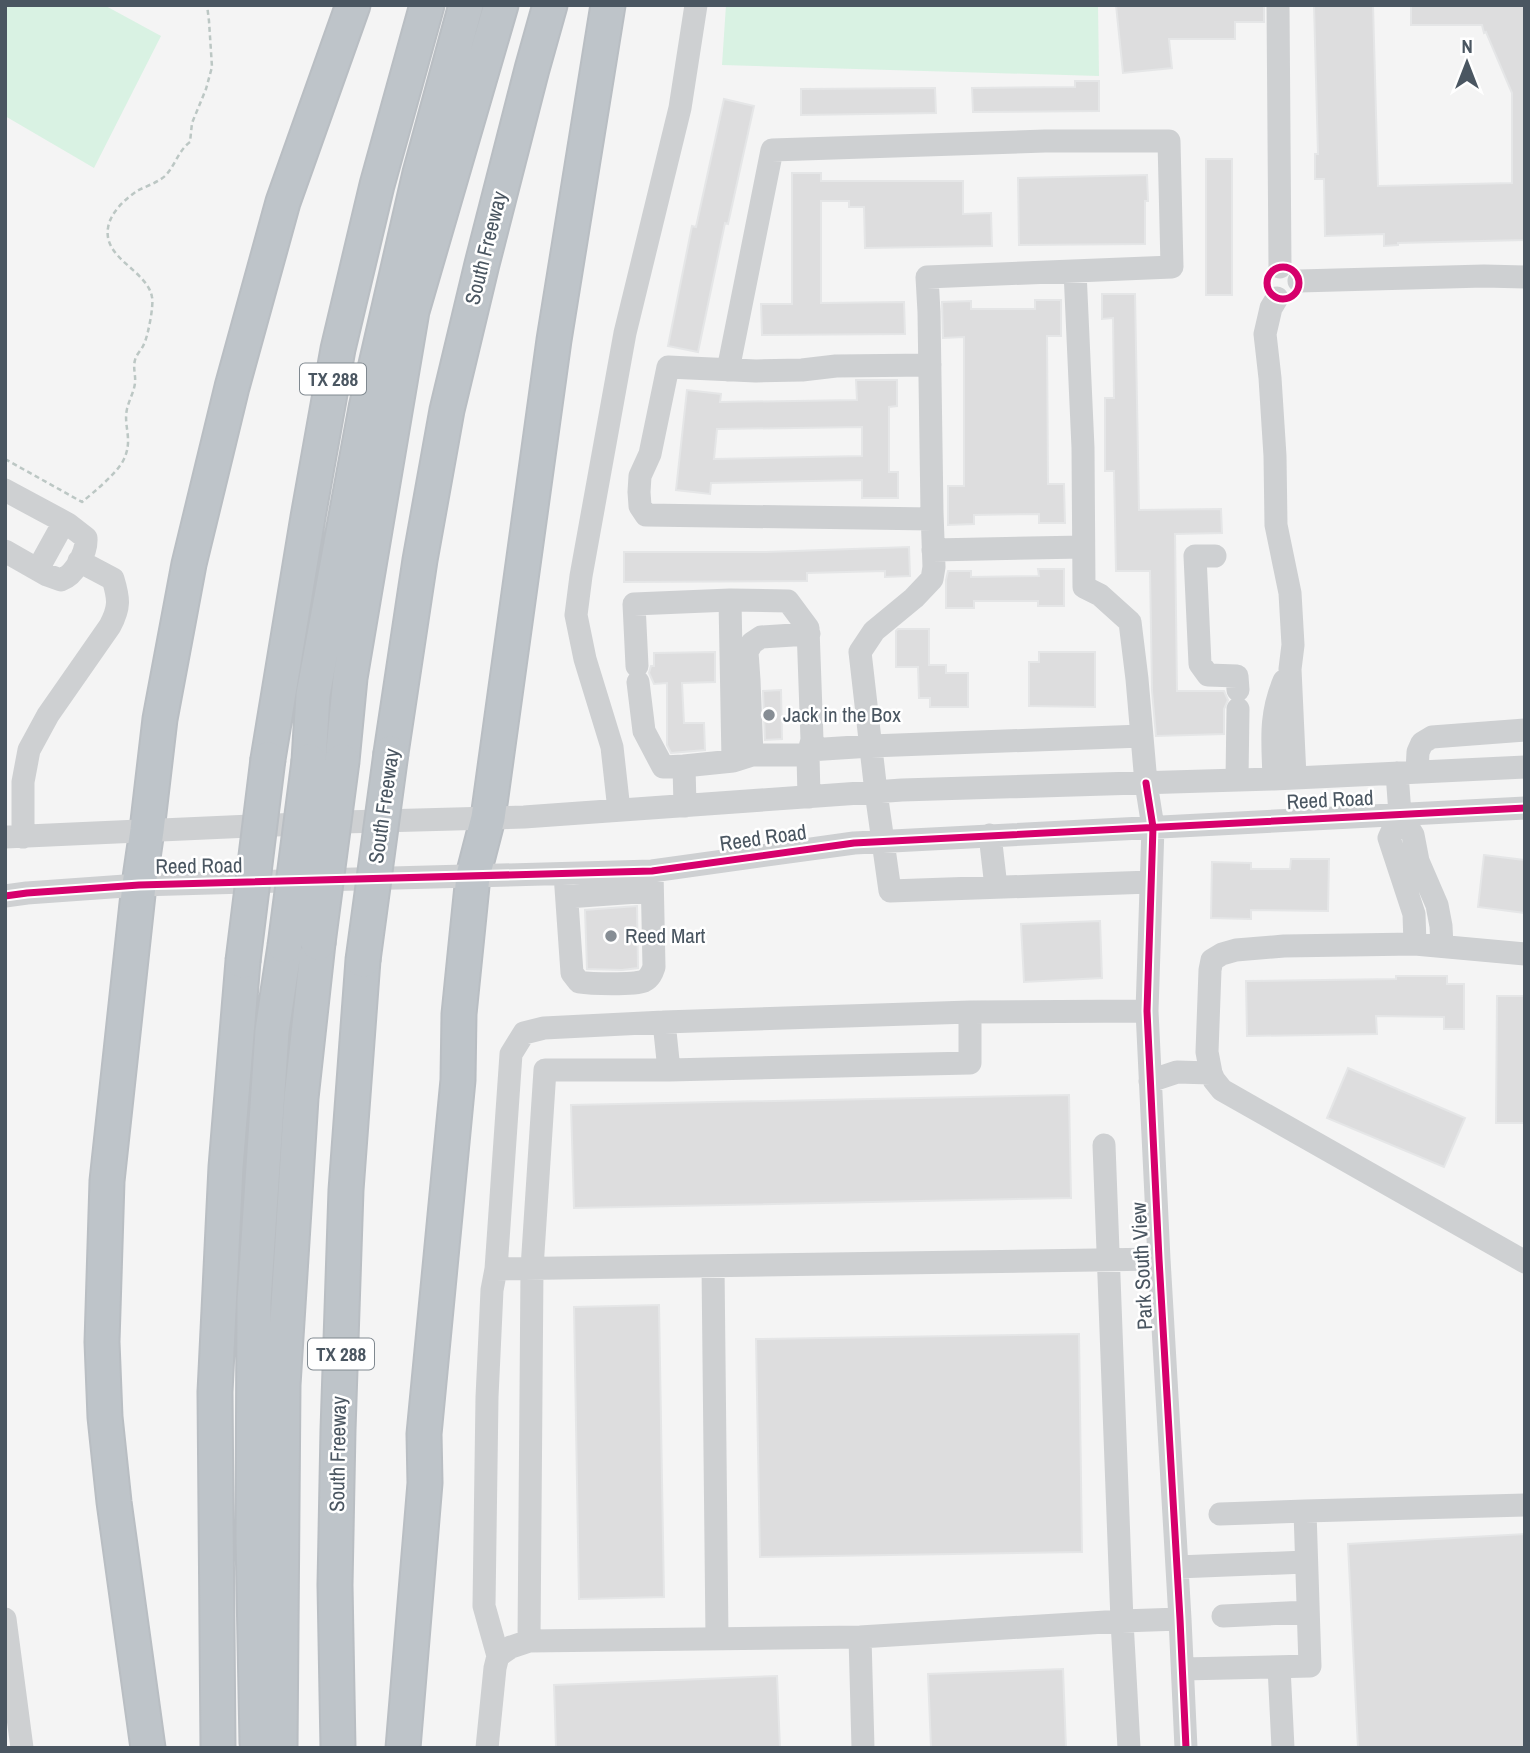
<svg xmlns="http://www.w3.org/2000/svg" width="1530" height="1753" font-family="'Archivo Narrow',sans-serif">
<style>
.green{fill:#d9f2e3}
.building{fill:#ddddde;stroke:#e5e6e7;stroke-width:2;fill-rule:evenodd}
.lines{fill:none;stroke-linecap:round;stroke-linejoin:round}
.highway-casing{stroke:#b9bec3;stroke-width:37}
.path{stroke:#bcc7c4;stroke-width:2.5;stroke-dasharray:5 3.5;stroke-linecap:butt}
.minor{stroke:#ced0d2;stroke-width:23}
.highway{stroke:#bec4c9;stroke-width:33}
.highway-bridge-casing{stroke:#b9bec3;stroke-width:37;stroke-linecap:butt}
.highway-bridge{stroke:#bec4c9;stroke-width:33}
.cycleway-casing{stroke:#fff;stroke-width:11}
.cycleway{stroke:#d6006c;stroke-width:7}
.poi-dot{fill:#868d94;stroke:#fff;stroke-width:2.5}
.labels{text-anchor:middle;stroke-width:5;stroke-linejoin:round;paint-order:stroke}
.shield{fill:#fff;stroke:#808990;stroke-width:2}
.shield-label{font-size:19px;font-weight:bold;fill:#4a5661}
.street-label{font-size:21px;fill:#4a5661;stroke:#fff}
.poi-label{font-size:21px;fill:#4a5661;stroke:#fff;text-anchor:start}
</style>
<rect width="100%" height="100%" fill="#f4f4f4"/>
<path class="green" d="M5,5H104L161,36L94,168L5,116Z
M726,5H1098L1099,76L722,65Z"/>
<path class="building" d="M1116,5H1264V22H1235V39H1169L1172,68L1123,73Z
M1314,5H1373L1378,186L1512,183V93L1486,32L1484,33L1482,25H1411V5H1525V240L1398,243V245L1384,246V234L1325,236L1324,179H1315V154H1318Z
M1075,81H1099V111L973,112L972,88L1075,87Z
M935,88L936,113L801,115V89Z
M724,99L754,106L728,224L725,223L698,352L668,346L692,226L696,227Z
M1206,159H1232V295H1206Z
M792,173H821V181H963V214L991,213L992,246L865,248L864,207H849V201H821V303L904,302L905,334L762,335L761,304H792Z
M1147,175L1148,201H1145V244L1019,245L1018,178Z
M1102,294H1135L1139,510L1221,509L1222,533L1175,534L1177,691H1224L1228,700L1224,709V734L1156,736L1152,691L1150,571H1116L1114,471H1105V398H1114L1113,318L1102,319Z
M1035,300H1061V336H1047L1048,484H1064L1065,523H1039V514L974,515V524L948,525V486H964V337L943,338L942,302L971,301V309H1035Z
M856,380H897V406L889,407V472H898V498H862V480L711,483L710,494L676,490L687,390L721,394L720,402L857,400ZM862,427V456L714,459L717,429Z
M909,547L910,576L885,577V571L807,573V581L624,582V552H766Z
M1038,569H1064V606H1038V601H974V608H946V580L948,571H971V577L1039,576Z
M898,629H929V665H946V673H968V707H930V698H919L918,667H896V631Z
M715,652V682L682,683L684,723H704L705,750L671,753L667,745V683L654,684L649,673L651,666H654V653Z
M1039,652H1095V707L1029,706V662H1039Z
M781,690L782,739L765,740L763,691Z
M1484,855L1524,860L1525,913L1478,907Z
M1291,859H1329L1328,911L1251,910V919L1211,918L1212,862L1251,863V869H1290Z
M637,906L638,968L622,970L587,969L585,910Z
M1100,921L1102,978L1024,982L1021,924Z
M1396,976H1447V984H1464V1029H1444V1017L1376,1016L1377,1034L1247,1036L1246,981L1396,979Z
M1497,996H1525V1123H1496Z
M1348,1068L1465,1118L1444,1167L1327,1118Z
M1069,1095L1071,1198L574,1208L571,1105Z
M659,1305L664,1597L579,1599L574,1307Z
M1079,1334L1082,1552L760,1557L756,1339Z
M1525,1534V1748H1358L1348,1544Z
M1063,1669L1066,1748H931L928,1674Z
M777,1676L780,1748H556L554,1685Z"/>
<g class="lines">
<g class="highway-casing">
<path id="highway" d="M391,753L420,560L447,410L482,264L532,69L550,5
M268,759L308,517L338,349L377,185L427,5
M309,761L313,695L366,408L420,173L466,5
M342,761L350,678L412,311L501,5
M257,1743L253,1538L254,1301L272,1031L285,946
M148,1748L114,1502L105,1417L102,1342L107,1181L139,885L147,830L160,719L189,564L232,387L283,202L353,5
M218,1748L215,1392L226,1167L243,961
M280,1748L283,1385L301,1098L318,943
M338,1748L335,1585L338,1430L346,1190L363,960
M403,1748L425,1483L424,1434L458,1080L459,1014L473,876L488,818L554,340L608,5"/>
</g>
<path class="path" d="M5,459L82,502C94,492 116,474 123,461C134,440 123,427 127,409C129,400 134,392 135,383C136,374 132,367 136,357C138,353 142,349 144,344C148,336 154,305 152,297C147,270 103,259 108,228C110,213 125,199 137,191C146,186 157,183 165,176C175,166 178,151 190,142L192,123L206,89L212,67L209,21L207,5"/>
<path class="minor" d="M1278,5L1280,267
M1075,271L1083,448L1084,587L1100,595L1130,622L1137,679L1146,783L1153,827L1147,1011L1159,1259L1180,1619L1186,1748
M1299,281L1484,276L1525,277
M1277,298L1271,308L1265,334L1270,378L1275,456L1276,525L1290,593L1293,645L1290,669L1295,777
M930,365L836,366L802,370L756,371L668,367L650,454L640,476L639,492L640,506L646,515L932,519
M728,370L772,150L1045,141H1169L1172,267L927,277L929,312L932,512L934,567L932,579L914,598L874,631L860,652L876,792L890,891L1151,882
M5,490L68,524L86,538C87,552 75,575 61,580L47,575L5,551
M933,550L1083,547
M1215,556H1195L1200,664L1208,675L1237,676L1238,690
M38,569L64,522
M730,600L788,601L808,628L812,740L808,755
M637,666L634,604L730,600L733,761
M638,682L644,731L663,767L684,766
M809,750L871,746L1142,736
M752,755L749,680L747,652L752,643L761,637L809,634
M1417,772L1418,752L1422,743L1432,737L1525,730
M1397,773L1400,814L1413,835L1418,861L1437,905L1441,926L1442,946
M1274,779C1273,742 1269,717 1284,681
M1237,780L1238,709
M685,806L684,766L733,761L752,755H808L809,797
M619,810L612,747L585,659L576,615L581,576L625,333L680,108L696,5
M1400,814L1389,838L1414,914L1415,944
M990,835L996,887
M5,837L343,822L524,817L902,790L1274,779L1525,767
M23,837V782L29,750L48,715L110,626C120,607 119,599 113,579L79,561
M565,874L572,973L579,982C591,984 634,985 644,981C650,978 652,973 654,967L652,871
M5,896L27,893L139,885L652,871L854,843L1525,808
M567,897L652,891
M1525,954L1415,944L1284,946L1236,950L1222,954L1212,960L1210,970L1207,1052L1211,1073L1214,1080L1222,1090L1525,1262
M664,1022L669,1070L970,1063V1012
M1150,1081L1177,1072L1211,1073
M1104,1145L1122,1621L1129,1748
M713,1266L717,1638
M496,1269L1159,1259
M1220,1514L1305,1511
M1177,1567L1306,1562
M1223,1616L1308,1612
M5,1619L22,1748
M860,1637L863,1748
M529,1641L532,1268L545,1070H669
M498,1656L484,1606L487,1397L492,1290L496,1269L511,1054L524,1033L544,1028L664,1022L970,1012L1147,1011
M1279,1667L1283,1748
M1183,1669L1310,1666L1305,1511L1525,1505
M487,1748L495,1668L498,1656L511,1647L529,1641L860,1637L1122,1621L1180,1619"/>
<use href="#highway" class="highway"/>
<g class="highway-bridge-casing">
<path id="highway-bridge" d="M318,943L342,761
M285,946L309,761
M363,960L391,753
M243,961L268,759"/>
</g>
<use href="#highway-bridge" class="highway-bridge"/>
<g class="cycleway-casing">
<path id="cycleway" d="M1267 283a16 16 0 1 1 32 0a16 16 0 1 1-32 0Z
M1146,783L1153,827L1147,1011L1159,1259L1180,1619L1186,1748
M5,896L27,893L139,885L652,871L854,843L1525,808"/>
</g>
<use href="#cycleway" class="cycleway"/>
</g>
<g class="poi-dot">
<circle cx="769" cy="715" r="7"/>
<circle cx="611" cy="936" r="7"/>
</g>
<g class="labels">
<g class="shield">
<rect x="300" y="363.5" width="66" height="31" rx="5"/>
<rect x="308" y="1338.5" width="66" height="31" rx="5"/>
</g>
<g class="shield-label">
<text x="333" y="386">TX 288</text>
<text x="341" y="1361">TX 288</text>
</g>
<g class="street-label">
<text transform="translate(486 248) rotate(-76)" y="7">South Freeway</text>
<text transform="translate(1330 800) rotate(-3)" y="7">Reed Road</text>
<text transform="translate(384 806) rotate(-82)" y="7">South Freeway</text>
<text transform="translate(763 838) rotate(-8)" y="7">Reed Road</text>
<text transform="translate(199 866) rotate(-1)" y="7">Reed Road</text>
<text transform="translate(1142 1266) rotate(-93)" y="7">Park South View</text>
<text transform="translate(338 1454) rotate(-89)" y="7">South Freeway</text>
</g>
<g class="poi-label">
<text x="783" y="722">Jack in the Box</text>
<text x="625" y="943">Reed Mart</text>
</g>
</g>
<rect width="1530" height="1753" fill="none" stroke="#4a5661" stroke-width="14"/>
<g transform="translate(1467 63)" stroke="#ffffff" stroke-width="5" paint-order="stroke">
<path d="M0-5L12 26L0 18L-12 26Z" fill="#4a5661"/>
<text y="-10" font-size="19" font-weight="bold" text-anchor="middle" fill="#4a5661">N</text>
</g>
</svg>
